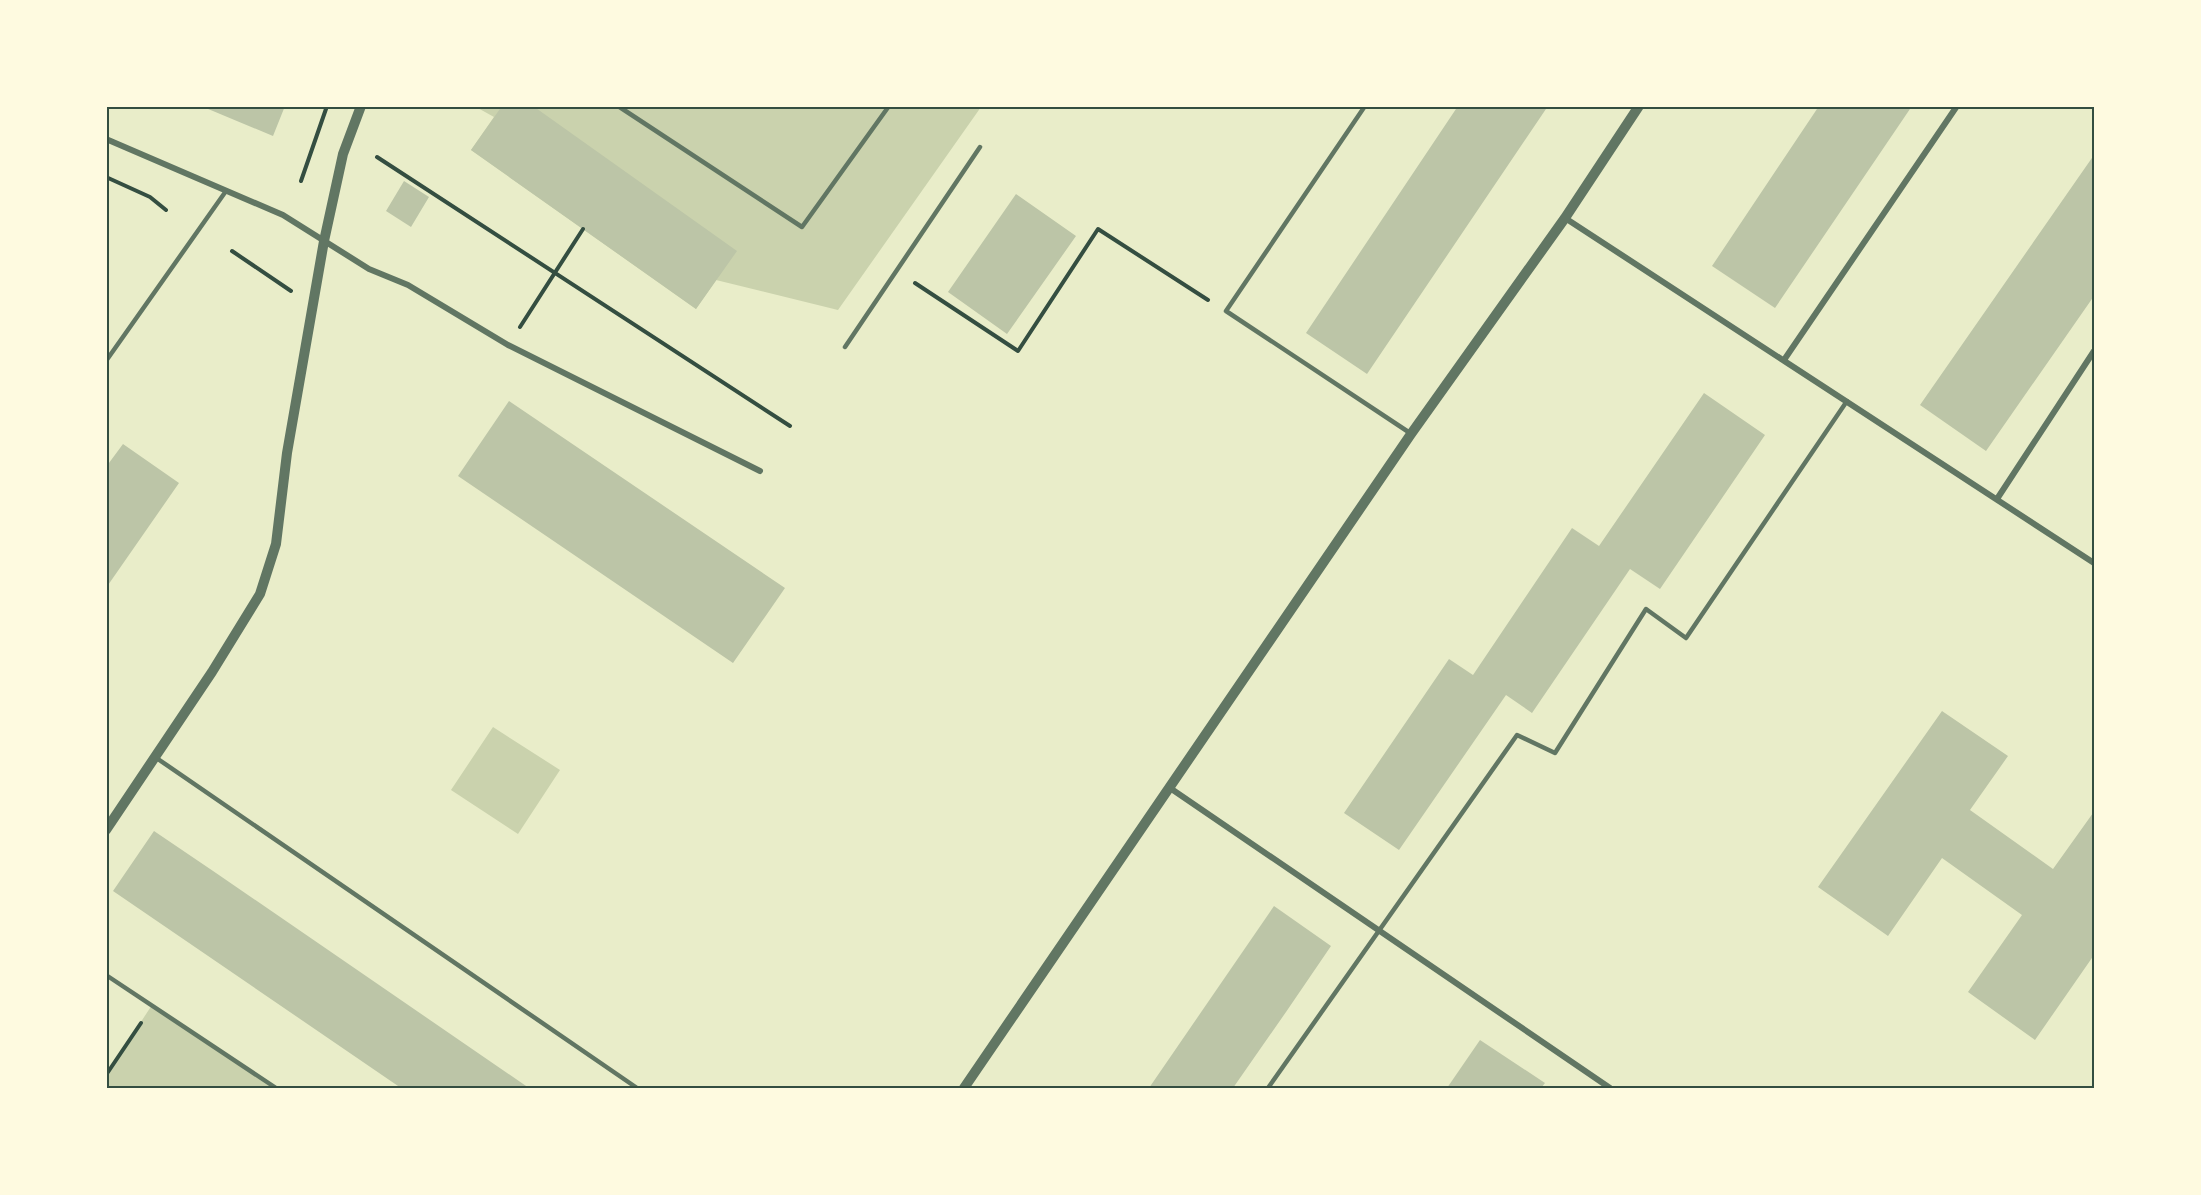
<svg xmlns="http://www.w3.org/2000/svg" width="2201" height="1195" font-family="Overpass,sans-serif">
<style>
.green{fill:#cad2ad}
.building{fill:#bcc5a7}
.lines{fill:none;stroke-linecap:round;stroke-linejoin:round}
.path{stroke:#344e41;stroke-width:4}
.service{stroke:#617663;stroke-width:4.5}
.minor{stroke:#617663;stroke-width:6}
.tertiary{stroke:#617663;stroke-width:10}
.neatline{fill:none;stroke:#344e41;stroke-width:2}
</style>
<rect width="100%" height="100%" fill="#e9edc9"/>
<path class="green" d="M476,107H981L838,310L716,280L696,309L471,150L494,117Z
M493,727L560,770L518,834L451,790Z
M152,1005L276,1088H107L106,1075Z"/>
<path class="building" d="M201,106H285L273,136Z
M502,106H533L737,251L696,309L471,150Z
M1458,106H1548L1367,374L1306,333Z
M1819,106H1912L1775,308L1712,266Z
M2094,155V296L1986,451L1920,405Z
M404,181L429,197L411,227L386,211Z
M1016,194L1076,236L1007,334L948,292Z
M1704,393L1765,435L1660,589L1630,569L1532,713L1506,695L1399,850L1344,813L1449,659L1473,675L1572,528L1599,546Z
M509,401L785,588L733,663L458,476Z
M123,444L179,483L106,588V467Z
M1942,711L2008,756L1970,810L2053,869L2093,813L2094,814V955L2035,1040L1968,992L2022,915L1942,858L1888,936L1818,887Z
M154,831L216,873L529,1088H401L113,891Z
M1274,906L1331,946L1286,1012L1233,1088H1149Z
M1480,1040L1545,1083L1541,1088H1447Z"/>
<g class="lines">
<path class="path" d="M377,157L790,426
M106,177L150,197L166,210
M301,181L327,106
M232,251L291,291
M915,283L1018,351L1098,229L1208,300
M520,327L583,229
M106,1075L141,1023"/>
<path class="service" d="M618,106L802,227L889,106
M1365,106L1226,311L1410,433
M845,347L980,147
M106,361L226,191
M155,757L637,1088
M106,975L276,1088
M1268,1088L1517,735L1555,753L1646,609L1686,638L1847,401"/>
<path class="minor" d="M106,139L283,215L369,269L408,285L508,345L760,471
M1565,218L2094,563
M1784,360L1957,106
M1997,499L2094,351
M1170,788L1610,1088"/>
<path class="tertiary" d="M106,830L212,672L260,594L276,544L287,453L324,241L343,154L361,106
M964,1088L1411,434L1565,218L1639,106"/>
</g>
<rect width="2201" height="1195" fill="none" stroke="#fefae0" stroke-width="216"/>
<rect x="108" y="108" width="1985" height="979" class="neatline"/>
</svg>
